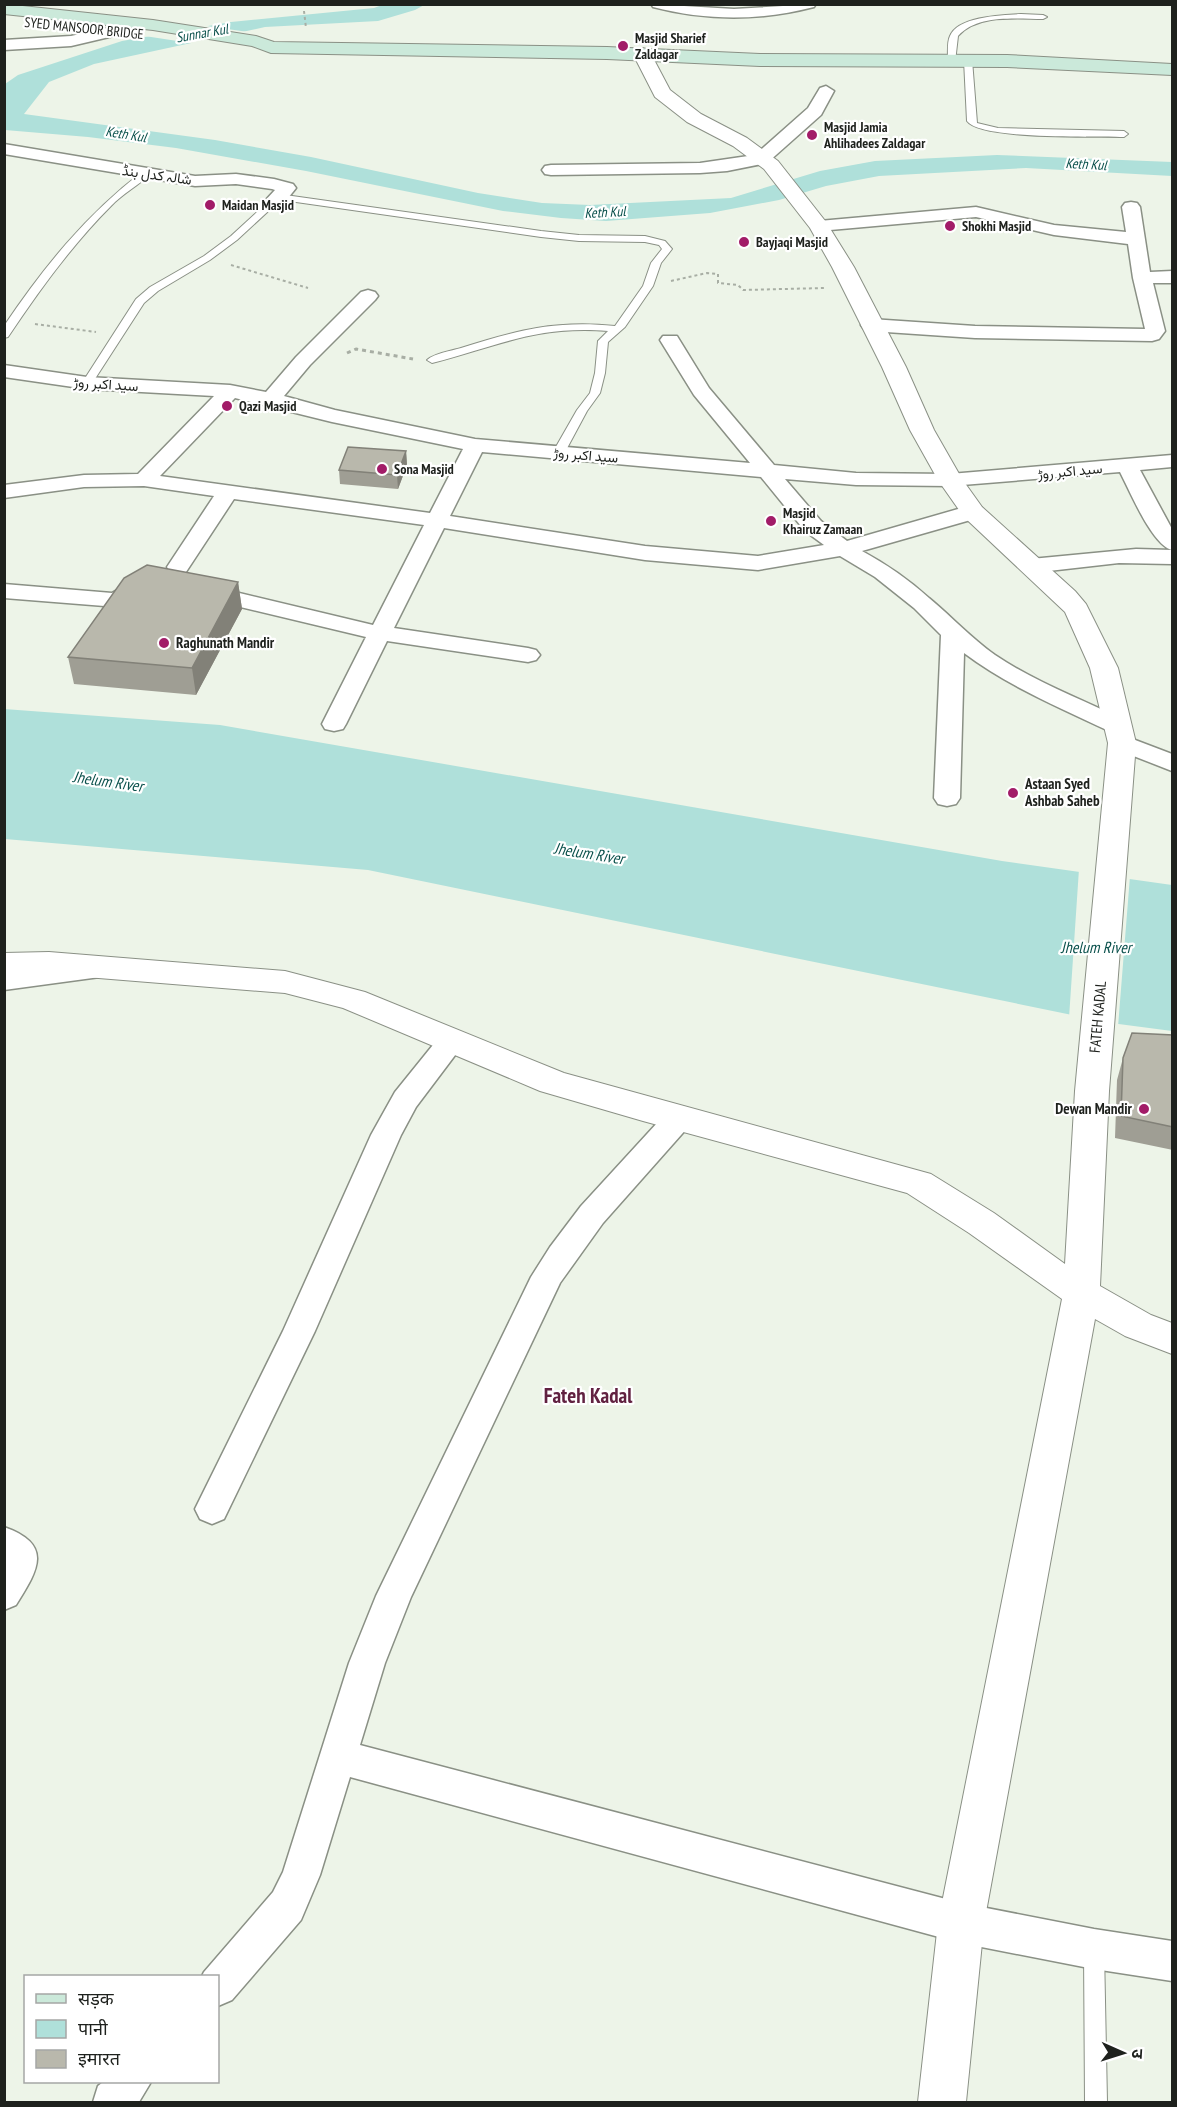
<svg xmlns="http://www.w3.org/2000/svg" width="1177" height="2107" font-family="'PT Sans Narrow',Vazirmatn,'Noto Sans Devanagari',sans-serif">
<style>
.water{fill:#afe0da}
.pier{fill:#edf4e8}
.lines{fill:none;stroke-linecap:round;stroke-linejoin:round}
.service-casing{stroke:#8a9085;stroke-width:2}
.minor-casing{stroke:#8a9085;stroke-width:3}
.tertiary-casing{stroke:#8a9085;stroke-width:2}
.secondary-casing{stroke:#8a9085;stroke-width:2}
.path-far1{stroke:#a8aea4;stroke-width:2;stroke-dasharray:3 3;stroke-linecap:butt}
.path{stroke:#a8aea4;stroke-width:3;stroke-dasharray:4 4;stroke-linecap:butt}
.service{fill:#fff;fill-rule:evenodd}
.minor{fill:#fff;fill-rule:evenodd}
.tertiary{fill:#fff;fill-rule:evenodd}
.secondary{fill:#cbe9da;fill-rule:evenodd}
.wall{fill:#9f9e94}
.shaded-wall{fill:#828178}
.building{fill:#b9b8ac;stroke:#828178;stroke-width:1.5}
.poi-dot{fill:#a21c68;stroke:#fff;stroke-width:2}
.labels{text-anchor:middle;stroke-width:4.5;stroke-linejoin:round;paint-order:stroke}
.far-street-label{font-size:14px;fill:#1e211d;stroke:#fff}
.far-water-label{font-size:14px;font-style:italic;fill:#0b514c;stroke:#fff}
.far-poi-label{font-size:14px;font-weight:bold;fill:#1e211d;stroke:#fff;text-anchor:start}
.poi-label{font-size:15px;font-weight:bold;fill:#1e211d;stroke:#fff;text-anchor:start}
.street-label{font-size:15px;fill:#1e211d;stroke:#fff}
.water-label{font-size:16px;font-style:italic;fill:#0b514c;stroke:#fff}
.district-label{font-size:21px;font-weight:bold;fill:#612141;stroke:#fff}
</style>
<rect width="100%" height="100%" fill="#edf4e8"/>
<path class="water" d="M426,4L415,10L378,21L265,27L94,64L49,82L24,114L215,140L311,157L478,193L542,203L590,205L731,198L820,171L875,161L997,155L1172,162V176L1026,168L879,176L826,186L779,200L710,213L606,221L561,218L503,211L306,171L176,148L88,137L5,130V84L18,75L122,41L231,22L374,8L382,5Z
M4,709L220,725L1002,861L1172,885V1031L1111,1023L368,870L5,839Z"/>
<path class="pier" d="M200,25L255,33L197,44L138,35Z
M1079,869L1130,876L1118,1027L1069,1018Z"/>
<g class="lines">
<g class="service-casing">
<path id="service" d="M1021,14L1043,15L1047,17L1043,19C1016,19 978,14 958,36L955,62L948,60C948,53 947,42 950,36C958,16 1003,15 1021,14Z
M968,57L972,60L977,123L998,128L1124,131L1128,134L1124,137C1096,136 980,140 967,121L964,60Z
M142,172L150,174C138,186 122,194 111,206C71,246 39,291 8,337L4,338V326C43,268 86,215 142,172Z
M278,194L541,231L579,235L645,236L665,241L672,249L661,263L653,286L625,327L608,342L605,373L600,393L587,411L565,452L559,455L553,452L577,410L590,393L595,373L598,341L608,331C537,325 498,346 432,363L427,360C435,353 451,351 461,348C517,330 556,320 615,326L643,286L651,263L662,249L659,245L645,242L579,241L541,237L275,199L273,197Z
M268,202L276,204L237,240L210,260L158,291L144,303L91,385H83L82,383L136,299L150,287L204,256L231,236Z
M1094,1940L1101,1943L1104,1950L1107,2102H1085L1084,1950L1087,1943Z"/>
</g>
<g class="minor-casing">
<path id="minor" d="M651,4L734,9L816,4L814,7C760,21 707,21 653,7Z
M116,26L122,28L124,31L122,34L71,46L4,50V40L71,36Z
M826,86L834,91L821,115L767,163L727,171L700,173L551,175L545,174L542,170L545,166L551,165L700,163L755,155L808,108L820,88Z
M4,144L195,176L236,174L274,179L293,184L296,188C288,198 279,211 265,208L262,204L275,190L272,189L236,184L195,186L4,154Z
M1131,202L1137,203L1140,207L1150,272L1172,271V283H1153L1165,331L1159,339L1152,341L975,338L871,331L864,329L861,325L864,321L871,319L975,326L1145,329L1133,278L1128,244L1054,235L976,217L819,231L813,230L810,226L813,222L819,221L976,207L1054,225L1126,232L1122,207L1125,203Z
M368,290L375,292L378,296L375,300L310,365L284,396L335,410L475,439L750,463L694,395L660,340L663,336H677L709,388L774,465L856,473L950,474L1172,455V467L1140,470L1172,529V550C1152,545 1130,491 1120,472L950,486L856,485L785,479L821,521L847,541L965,507L973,505L981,507L984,512L981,517L862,551C886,564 908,579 929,598C952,617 971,638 995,655C1035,682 1083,700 1127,721L1130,726L1127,731L1118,734L1109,731C1060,708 1008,686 964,653L960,798L956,804L947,806L938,804L934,798L941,635L914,608L875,577L840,556L758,570L645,560L444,528L394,628L528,648L536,650L540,655L536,660L528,662L387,641L346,724L343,729L334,731L325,729L322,724L366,637L194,596L191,591L194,586L202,584L373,625L424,525L234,499L186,572L178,574L170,572L167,567L214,496L144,486L84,487L4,498V485L84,475L138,474L214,396L87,389L4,377V365L87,377L230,385L266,392L296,357L361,292ZM235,398L332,422L463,449L430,513L160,476ZM482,452L761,477L805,531L824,545L758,556L645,546L450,516Z
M1136,549L1172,550V564L1119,563L1031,573L1023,571L1020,566L1023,561L1031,559Z
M142,578L150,580L153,585C146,595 129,604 117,607L4,598V584L112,593L134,580Z
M1122,735L1172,754V771L1113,748L1110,743L1113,738Z
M90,960L100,963L104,970L100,977L4,990V970Z
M451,1032L461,1035L465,1042L416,1107L401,1135L315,1331L224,1519L212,1524L200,1519L195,1509L283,1331L371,1135L395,1092L441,1035Z
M679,1107L689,1110L694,1118L689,1126L603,1223L560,1283L411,1597L385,1663L360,1745L961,1903L1094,1929L1172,1941V1981L1094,1969L961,1943L350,1777L320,1875L301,1920L232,2000L218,2006V1976H202L204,1972L273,1892L283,1872L349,1663L376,1596L531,1277L550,1247L581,1206L669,1110Z
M4,1527C55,1545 37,1571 16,1605L4,1610Z
M103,2082H151L139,2102H93L98,2086Z"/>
</g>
<g class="tertiary-casing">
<path id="tertiary" d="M642,48L649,50L651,54L670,90L701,114L747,138L778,161L826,222L854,267L906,367L934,430L962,479L982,507L1075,591L1086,604L1118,668L1136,743L1109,1091L1100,1286L1151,1315L1172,1323V1354L1125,1336L1095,1319L984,1923L966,2102H918L938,1923L1062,1299L969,1233L907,1193L643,1121L540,1091L343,1008L285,993L49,974L4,975V953L49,952L285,971L365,992L564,1073L931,1174L994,1213L1065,1264L1075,1091L1108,743L1090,668L1065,612L964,517L938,480L910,430L882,367L832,267L810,228L764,169L733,146L687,122L655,97L633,54L635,50Z"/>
</g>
<g class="secondary-casing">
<path id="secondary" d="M4,4L153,20L256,36L274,42L607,47L760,54L1007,55L1172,64V75L1007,67L760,66L607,59L271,53L252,46L153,30L4,14Z"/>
</g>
<path class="path-far1" d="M304,11L306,28
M231,265L308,288
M671,281L707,273L718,274V283L738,285L743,290L825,288
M35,324L96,332"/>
<path class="path" d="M347,353L356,349L413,359"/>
<use href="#service" class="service"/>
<use href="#minor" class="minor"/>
<use href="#tertiary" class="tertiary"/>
<use href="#secondary" class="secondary"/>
</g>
<path class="wall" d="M406,451L407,465L398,489L340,484L339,470Z
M238,582L242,609L196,695L74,684L68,657Z
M1173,1035V1150L1115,1138L1117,1080L1123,1058Z"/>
<path class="shaded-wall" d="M406,451L407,465L398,489L397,475Z
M238,582L242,609L196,695L192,668Z"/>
<path class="building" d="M348,447L406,451L397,475L339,470Z
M147,565L238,582L192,668L68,657L124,578Z
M1132,1033L1173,1035V1127L1121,1116L1123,1058Z"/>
<g class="poi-dot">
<circle cx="623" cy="46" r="6"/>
<circle cx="812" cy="135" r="6"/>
<circle cx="210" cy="205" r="6"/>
<circle cx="950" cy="226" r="6"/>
<circle cx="744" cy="242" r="6"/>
<circle cx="227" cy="406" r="6"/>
<circle cx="382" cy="469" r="6"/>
<circle cx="771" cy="521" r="6"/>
<circle cx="164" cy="643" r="6"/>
<circle cx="1013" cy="793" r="6"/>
<circle cx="1144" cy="1109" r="6"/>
</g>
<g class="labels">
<g class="far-street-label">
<text transform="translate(84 28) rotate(6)" y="5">SYED MANSOOR BRIDGE</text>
<text transform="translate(157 175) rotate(8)" y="5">شالہ کدل بنڈ</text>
<text transform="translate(106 384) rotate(4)" y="5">سید اکبر روڑ</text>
<text transform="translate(586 455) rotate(5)" y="5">سید اکبر روڑ</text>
<text transform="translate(1070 471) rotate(-5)" y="5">سید اکبر روڑ</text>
</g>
<g class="far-water-label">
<text transform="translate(202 33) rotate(-10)" y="5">Sunnar Kul</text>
<text transform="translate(126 134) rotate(9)" y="5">Keth Kul</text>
<text transform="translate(1086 164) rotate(3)" y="5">Keth Kul</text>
<text transform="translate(605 212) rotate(-3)" y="5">Keth Kul</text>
</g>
<g class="far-poi-label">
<text x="635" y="43">Masjid Sharief<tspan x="635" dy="16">Zaldagar</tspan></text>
<text x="824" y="132">Masjid Jamia<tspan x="824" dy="16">Ahlihadees Zaldagar</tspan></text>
<text x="222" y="210">Maidan Masjid</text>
<text x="962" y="231">Shokhi Masjid</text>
<text x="756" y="247">Bayjaqi Masjid</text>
<text x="239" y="411">Qazi Masjid</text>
<text x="394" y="474">Sona Masjid</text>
<text x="783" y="518">Masjid<tspan x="783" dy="16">Khairuz Zamaan</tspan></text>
</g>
<g class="poi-label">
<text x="176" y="648">Raghunath Mandir</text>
<text x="1025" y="789">Astaan Syed<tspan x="1025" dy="17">Ashbab Saheb</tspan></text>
<text x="1132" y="1114" text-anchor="end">Dewan Mandir</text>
</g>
<g class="street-label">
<text transform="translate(1098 1017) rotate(-85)" y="5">FATEH KADAL</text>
</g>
<g class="water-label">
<text transform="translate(108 781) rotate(8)" y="6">Jhelum River</text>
<text transform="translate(589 853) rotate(9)" y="6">Jhelum River</text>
<text x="1096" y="953">Jhelum River</text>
</g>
<g class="district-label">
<text x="588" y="1403">Fateh Kadal</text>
</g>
</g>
<rect width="1177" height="2107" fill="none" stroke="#1e211d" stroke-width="12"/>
<rect x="24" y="1975" width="195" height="108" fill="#ffffff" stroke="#a5a6a5" stroke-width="1.5"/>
<rect x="36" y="1994" width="30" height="9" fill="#cbe9da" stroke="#a5a6a5" stroke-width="1.5"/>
<text x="78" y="2005" font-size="18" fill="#1e211d">सड़क</text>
<rect x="36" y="2020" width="30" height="18" fill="#afe0da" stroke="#a5a6a5" stroke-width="1.5"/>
<text x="78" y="2035" font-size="18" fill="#1e211d">पानी</text>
<rect x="36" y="2050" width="30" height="18" fill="#b9b8ac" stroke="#a5a6a5" stroke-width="1.5"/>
<text x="78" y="2065" font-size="18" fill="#1e211d">इमारत</text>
<g transform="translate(1123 2053) rotate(93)" stroke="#ffffff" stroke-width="4.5" paint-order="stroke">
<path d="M0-4.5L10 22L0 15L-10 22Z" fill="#1e211d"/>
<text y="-9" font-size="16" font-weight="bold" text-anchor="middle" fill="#1e211d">उ</text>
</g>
</svg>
